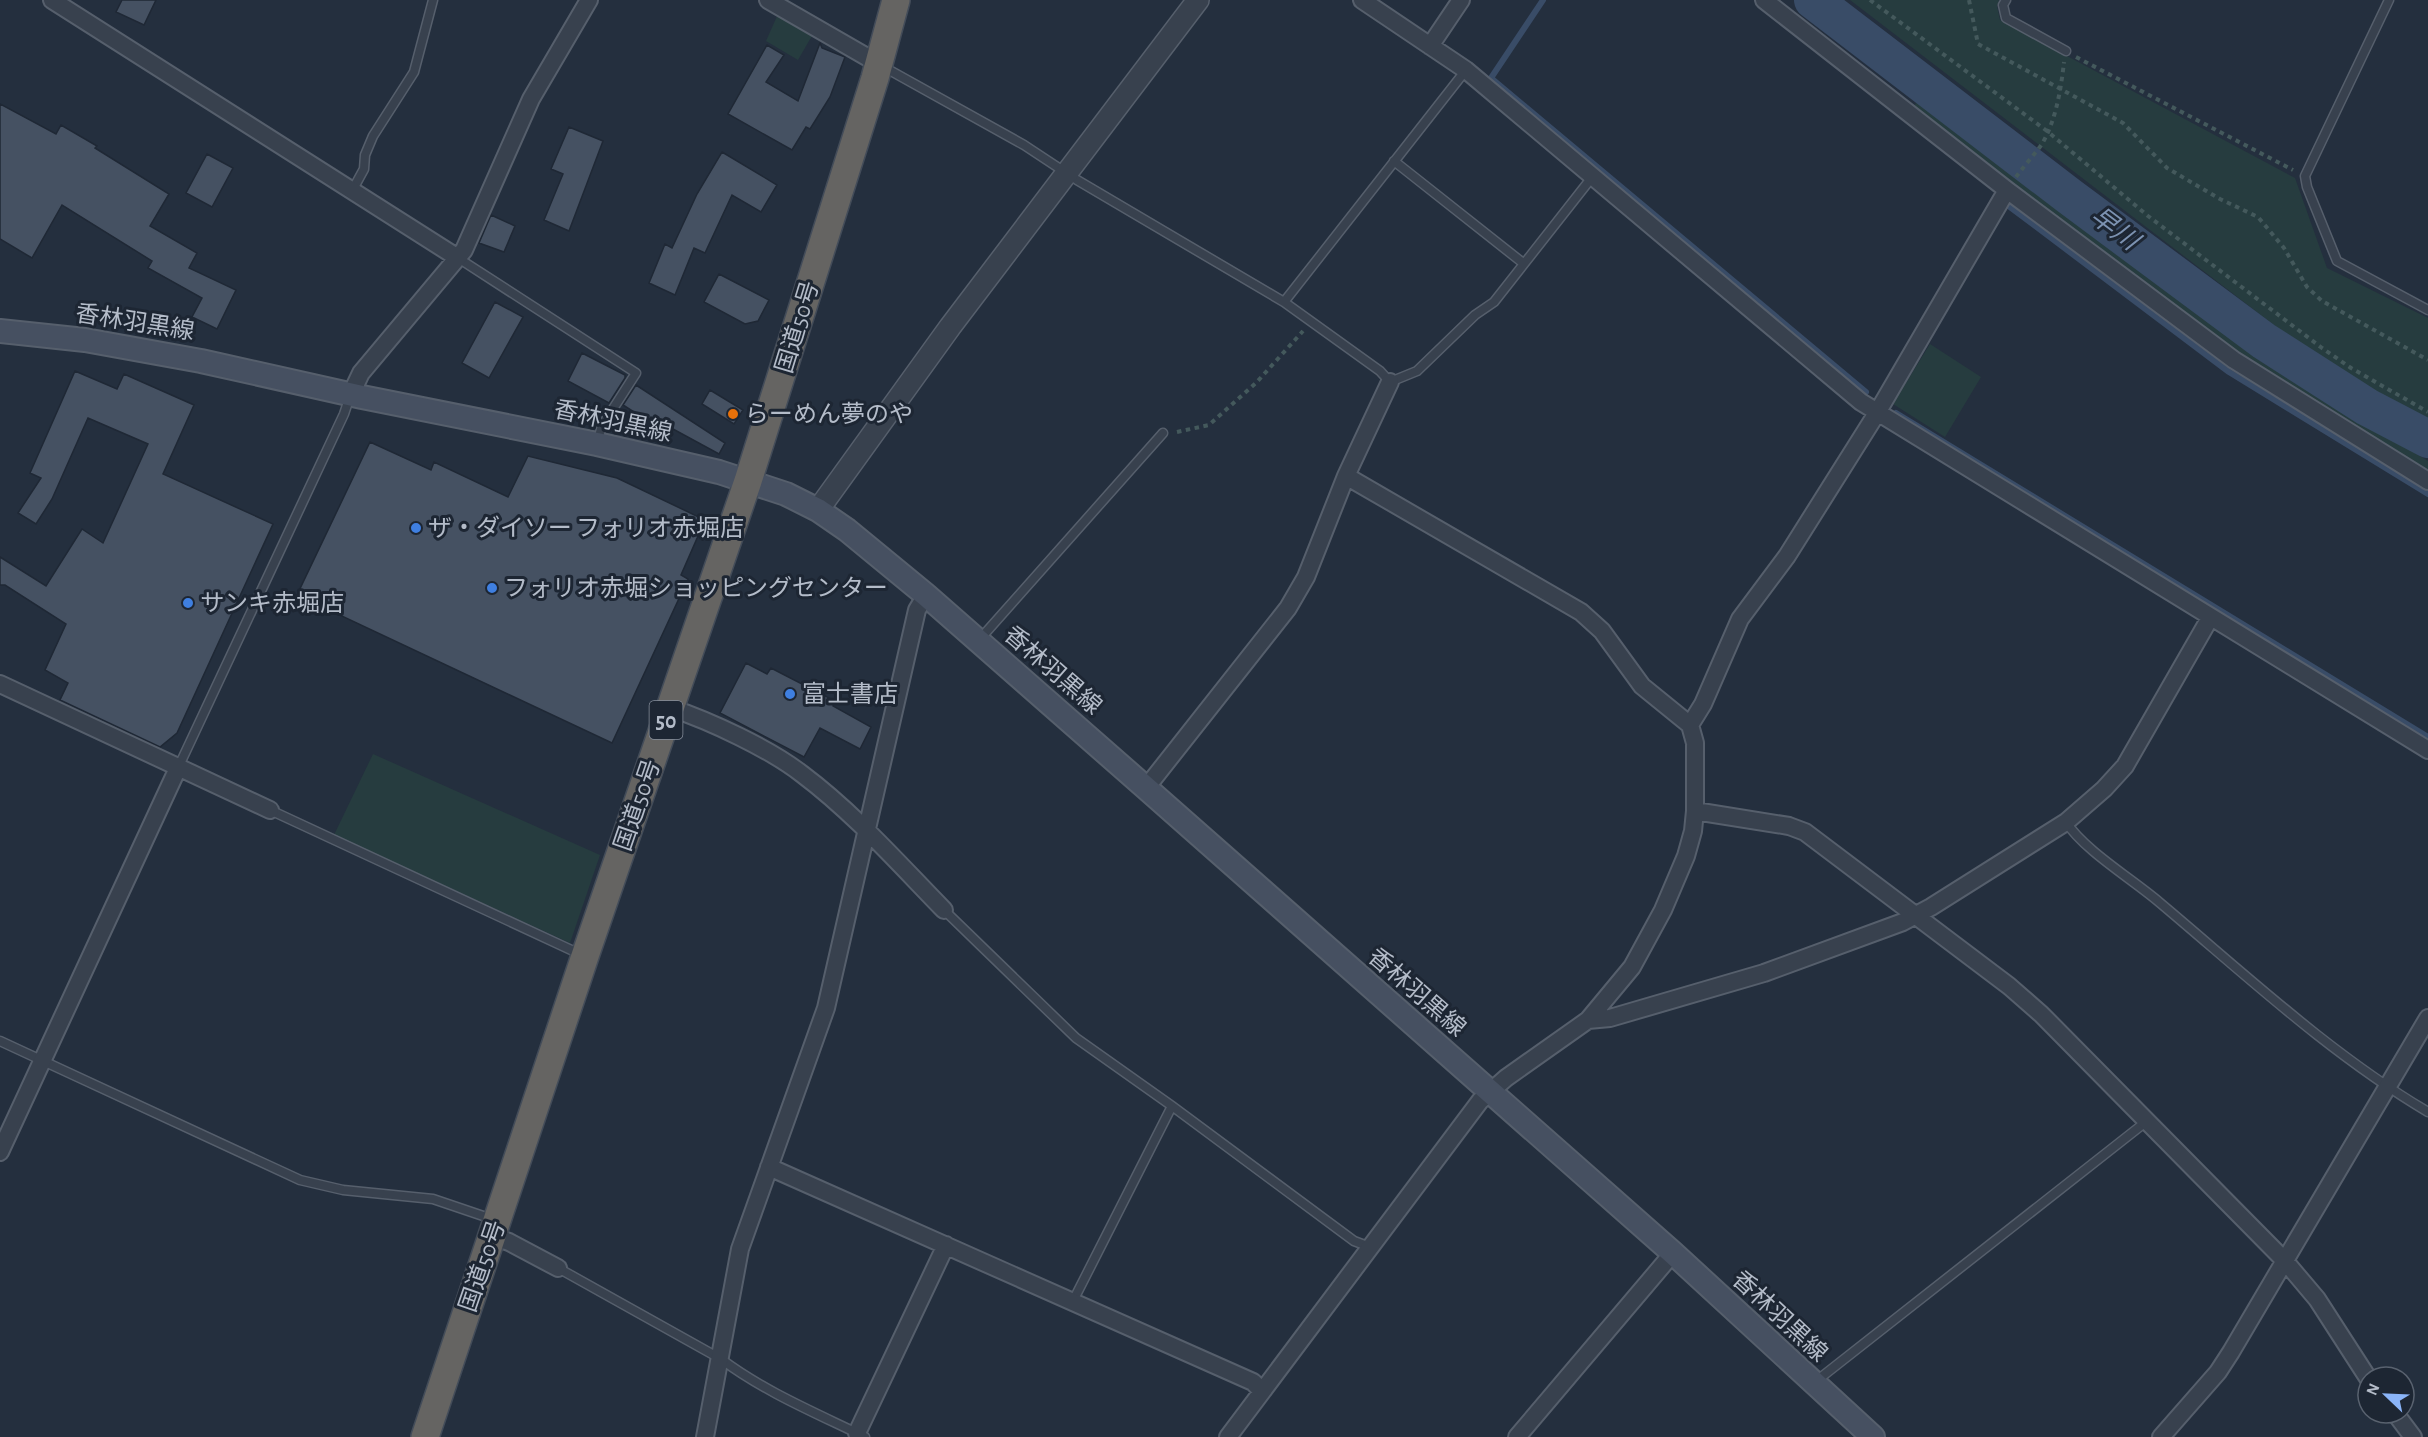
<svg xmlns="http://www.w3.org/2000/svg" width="2428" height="1437" font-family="'Alegreya Sans','Noto Sans JP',sans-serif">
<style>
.green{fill:#263c3f}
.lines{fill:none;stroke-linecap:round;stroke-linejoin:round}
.stream{stroke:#394c67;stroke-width:6}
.river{stroke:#394c67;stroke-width:38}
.building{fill:#455162;stroke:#1f2835;stroke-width:1.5}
.service-casing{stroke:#565f6c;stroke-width:11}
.minor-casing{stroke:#565f6c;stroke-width:20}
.tertiary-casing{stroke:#565f6c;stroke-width:24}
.secondary-casing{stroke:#565f6c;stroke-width:26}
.trunk-casing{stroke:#434c59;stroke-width:30}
.path{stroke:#44595c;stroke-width:4;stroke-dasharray:4.5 4.5;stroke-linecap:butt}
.service{stroke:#38414e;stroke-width:8}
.minor{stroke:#38414e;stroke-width:16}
.tertiary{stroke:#38414e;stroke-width:21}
.secondary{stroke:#465061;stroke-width:22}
.trunk{stroke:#656462;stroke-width:27}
.food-dot{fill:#e8710a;stroke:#1d2633;stroke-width:2}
.shop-dot{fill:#3f7fe0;stroke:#1d2633;stroke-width:2}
.labels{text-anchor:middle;stroke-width:6;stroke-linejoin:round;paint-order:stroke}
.shield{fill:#1d2633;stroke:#878f9c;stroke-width:1.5}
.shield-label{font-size:22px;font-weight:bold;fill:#b4bcc9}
.street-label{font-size:24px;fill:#b4bcc9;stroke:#1d2633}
.poi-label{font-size:24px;fill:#b4bcc9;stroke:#1d2633;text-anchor:start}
.water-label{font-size:26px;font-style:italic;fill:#7c92b1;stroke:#1d2633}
</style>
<rect width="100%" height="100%" fill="#242f3e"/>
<path class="green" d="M1850,0H1999L1997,6L2000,20L2295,178L2327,268L2428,318V420L2343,374L2283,332Z
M778,14L813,34L798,60L766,41Z
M1917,102L2230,337L2428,461V474L2233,353L1911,110Z
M1930,344L1981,377L1945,437L1893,404Z
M373,754L600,855L570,943L334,835Z"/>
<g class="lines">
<path class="stream" d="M1543,0L1491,78L1866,392
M2010,207L2229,372L2428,494
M1896,413L2428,737"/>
<path class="river" d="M1813,0L2069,196L2264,341L2367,407L2428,439"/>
</g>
<path class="building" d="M122,0H156L144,25L116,12Z
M820,43L822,48L845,57L830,97L810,129L806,127L792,150L728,114L767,45L784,55L766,82L798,101Z
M0,104L56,134L61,125L97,146L95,148L169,194L150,226L197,253L189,268L236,290L217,329L192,317L202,298L148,268L152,261L62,205L32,258L0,239Z
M569,127L603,141L569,231L544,220L563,174L551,169Z
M722,152L777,185L761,212L732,195L705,253L694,248L675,295L649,283L665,244L672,248L697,194Z
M207,154L233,168L212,207L186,193Z
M491,215L515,226L504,252L479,243Z
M719,274L769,300L758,321L745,324L704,302Z
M495,302L523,317L489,378L462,363Z
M582,353L625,375V378L609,403L568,381Z
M75,371L117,389L124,374L194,405L163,474L273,524L177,733L160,747L60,700L68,683L45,670L66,624L5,585H0V557L46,586L82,529L103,543L148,444L88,418L52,499L36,524L18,513L41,478L30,473Z
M636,385L725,443L719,454L673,429L672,430L651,417L648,421L623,405Z
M710,390L743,410L734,424L702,404Z
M370,442L431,470L434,462L508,497L528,456L617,478L705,520L681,575L688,579L612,743L297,595Z
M746,663L767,674L771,668L835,701L833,706L871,727L860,749L820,728L804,757L720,713Z"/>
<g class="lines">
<g class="service-casing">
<path id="service" d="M2006,0L2003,5L2006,18L2066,51
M2389,0L2305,176L2307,187L2337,261L2428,310
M882,66L1024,145L1077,180L1284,302L1380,371L1390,382L1417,371L1475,315L1494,302L1593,176
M1394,161L1523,263
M352,191L364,169L365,155L373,136L414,72L433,0
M458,258L636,373L602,426L597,443
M1284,302L1466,70
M980,639L1163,433
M178,768L344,414L350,396
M270,810L582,955
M2066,822C2084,850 2132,879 2159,902C2246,975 2330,1054 2428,1112
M944,910L1076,1038L1172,1106L1354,1241L1370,1247
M0,1041L300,1180L343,1190L433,1199L495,1220
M558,1268L721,1359C765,1392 816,1413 865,1437
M1073,1301L1172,1106
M1815,1382L2147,1121"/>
</g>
<g class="minor-casing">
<path id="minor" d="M52,0L458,258
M768,0L879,64
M1362,0L1466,70L1861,402L2428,750
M1764,0L2007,190L2234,360L2428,481
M1430,46L1461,0
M351,394L361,373L464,250L531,99L589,0
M0,684L270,810
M671,708C710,721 770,749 802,774C854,813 899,864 944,910
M1690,725L1703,704L1740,619L1787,556L1877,413L2007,190
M1146,788L1288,608L1306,577L1346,476L1390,382
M1695,811L1789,826L1805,832L2009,986L2041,1014L2284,1260L2317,1299L2368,1378
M1588,1020L1610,1018L1764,973L1903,922L1931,907L2066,822L2104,789L2125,766L2210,618
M0,1152L178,768
M769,1167L1253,1382L1262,1391
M492,1236L509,1242L558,1268
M2395,1413L2413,1437
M857,1433L946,1245
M705,1437L740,1249L826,1008L917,610L926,595
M1228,1437L1480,1101L1506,1078L1588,1020L1632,967L1663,910L1686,856L1693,831L1695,811V743L1690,725L1642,686L1602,631L1581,612L1346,476
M1517,1437L1673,1253
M2161,1437L2218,1372L2231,1352L2428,1018"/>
</g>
<g class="tertiary-casing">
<path id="tertiary" d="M818,510L950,327L1198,0"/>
</g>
<g class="secondary-casing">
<path id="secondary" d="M0,331L85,340L201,361L362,397L597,444L719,472L786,494L818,510L847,530L926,595L1146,788L1673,1253L1873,1437"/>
</g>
<g class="trunk-casing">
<path id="trunk" d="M425,1437L585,956L748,481L875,78L896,0"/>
</g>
<path class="path" d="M1870,0L2047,131L2148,216L2322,348L2351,368L2428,412
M1969,0L1978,44L2123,123L2167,168L2220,199L2258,217L2284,248L2307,287L2322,301L2428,360
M2076,57L2293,170
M2016,177C2024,166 2034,155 2042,144C2056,120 2061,89 2064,62
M1177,432L1209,425L1256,383L1303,331"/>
<use href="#service" class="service"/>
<use href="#minor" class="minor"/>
<use href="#tertiary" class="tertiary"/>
<use href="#secondary" class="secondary"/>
<use href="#trunk" class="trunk"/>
</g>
<circle class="food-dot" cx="733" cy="414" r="6"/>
<g class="shop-dot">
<circle cx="416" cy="528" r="6"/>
<circle cx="492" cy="588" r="6"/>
<circle cx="188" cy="603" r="6"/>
<circle cx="790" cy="694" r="6"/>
</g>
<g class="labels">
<rect class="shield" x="649.5" y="701" width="33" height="38" rx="4.5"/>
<g class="shield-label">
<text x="666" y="728">50</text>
</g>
<g class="street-label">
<text transform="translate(135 322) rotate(9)" y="8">香林羽黒線</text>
<text transform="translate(797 327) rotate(-73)" y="8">国道50号</text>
<text transform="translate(613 421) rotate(12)" y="8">香林羽黒線</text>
<text transform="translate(1053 670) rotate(41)" y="8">香林羽黒線</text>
<text transform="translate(637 805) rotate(-71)" y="8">国道50号</text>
<text transform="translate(1417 992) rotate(41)" y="8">香林羽黒線</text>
<text transform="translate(482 1266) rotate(-71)" y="8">国道50号</text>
<text transform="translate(1780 1316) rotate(43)" y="8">香林羽黒線</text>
</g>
<g class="poi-label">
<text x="745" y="422">らーめん夢のや</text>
<text x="428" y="536">ザ・ダイソー フォリオ赤堀店</text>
<text x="504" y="596">フォリオ赤堀ショッピングセンター</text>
<text x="200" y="611">サンキ赤堀店</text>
<text x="802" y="702">富士書店</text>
</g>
<g class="water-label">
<text transform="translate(2115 228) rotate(37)" y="9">早川</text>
</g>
</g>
<g transform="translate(2386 1395) rotate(293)"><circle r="28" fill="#1d2633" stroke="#59626f" stroke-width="1.5"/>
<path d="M0-4.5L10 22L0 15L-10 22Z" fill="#8ab4f8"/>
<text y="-9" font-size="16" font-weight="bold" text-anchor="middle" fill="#b4bcc9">N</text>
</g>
</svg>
